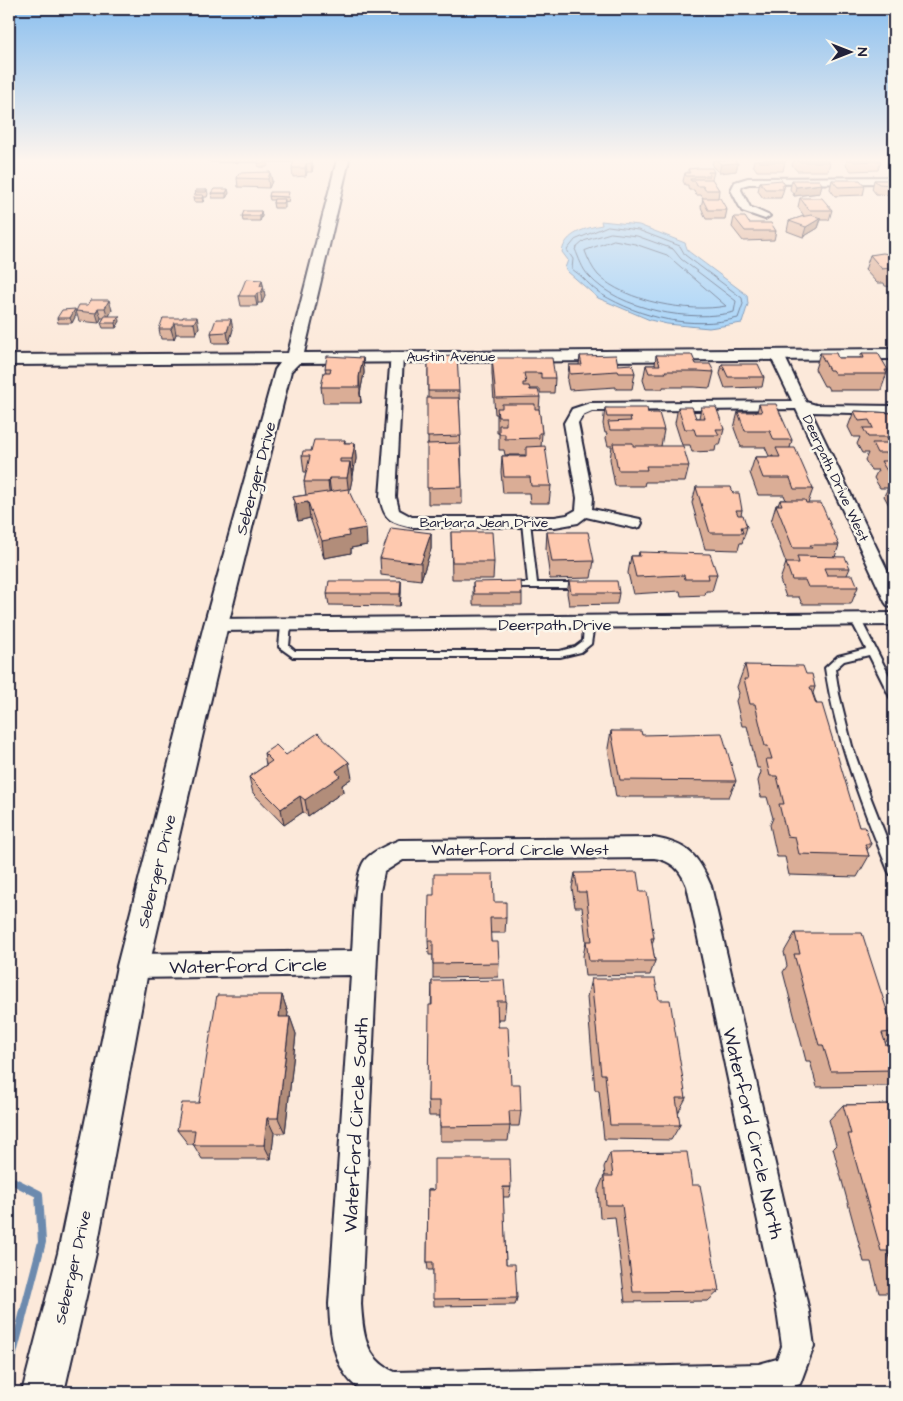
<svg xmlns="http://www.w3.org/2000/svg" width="903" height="1401" font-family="'Architects Daughter',sans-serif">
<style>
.water{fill:#9dd0fa;stroke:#6c8aae}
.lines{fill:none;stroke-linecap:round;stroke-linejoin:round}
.shore{stroke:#536887;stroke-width:1}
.stream{stroke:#6c8aae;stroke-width:8}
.service-casing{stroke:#22223b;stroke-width:4}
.minor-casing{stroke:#22223b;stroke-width:4}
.tertiary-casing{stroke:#22223b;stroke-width:4}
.service{fill:#fbf7ec;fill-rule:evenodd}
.minor{fill:#fbf7ec;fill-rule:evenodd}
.tertiary{fill:#fbf7ec;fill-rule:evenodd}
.wall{fill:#daad96;stroke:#22223b}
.shaded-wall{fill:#b28d7a;stroke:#22223b}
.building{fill:#fec9af;stroke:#22223b}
.labels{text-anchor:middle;stroke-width:5;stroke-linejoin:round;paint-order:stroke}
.far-street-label{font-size:14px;fill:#22223b;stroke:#fbf7ec}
.street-label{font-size:16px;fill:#22223b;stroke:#fbf7ec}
.near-street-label{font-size:19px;fill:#22223b;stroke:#fbf7ec}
</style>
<rect width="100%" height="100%" fill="#fce9da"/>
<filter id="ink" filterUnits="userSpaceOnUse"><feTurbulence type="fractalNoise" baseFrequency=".02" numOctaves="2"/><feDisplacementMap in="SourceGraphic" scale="10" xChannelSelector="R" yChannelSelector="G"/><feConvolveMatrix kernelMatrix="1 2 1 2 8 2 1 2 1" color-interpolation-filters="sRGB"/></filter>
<g filter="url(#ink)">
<path class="water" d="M601,221L639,225L685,243L688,251L747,295L748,304L742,323L709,328L667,324L650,320L598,298L568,272L565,268L568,260L562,252C565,233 586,228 602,225Z"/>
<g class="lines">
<path class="shore" d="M608,226L638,230L680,246L685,255L742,298L743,304L738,318C692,330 641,318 601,294C590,287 583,276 572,269L573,259L567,250L575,240Z
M611,233L637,236L673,249L681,259L736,301L734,312C692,323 619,310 589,276C582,269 579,258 575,249L584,241Z
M614,240L635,244L667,255L726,306C690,313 625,302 598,275C592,268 588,259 585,251Z"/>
<path class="stream" d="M9,1179L39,1194L42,1242L9,1369"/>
<g class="service-casing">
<path id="service" d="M210,160H308L306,161H212Z
M526,519L530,522L537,583H581L585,586L584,588H505L504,586L508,583H528L522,522Z
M856,617L861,620L894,685V698L890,697L869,655L844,661L835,669L839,694L852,746L870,796L894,857V875L890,874L888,870C861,804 836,739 825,668L838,656L866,649L851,620Z
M589,621L594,624L591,644L581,652L560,657H293L279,647L281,625L286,622L291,625L289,646L295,651H560L575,647L583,641L584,624Z"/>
</g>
<g class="minor-casing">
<path id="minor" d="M894,177V183L749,184L742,186L741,190L750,207L770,216L765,219L742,211L731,190L735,182L748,178Z
M777,351L784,355L806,402L816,405L894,406V414L811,412L894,584V608L888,606L885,602L796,409L592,411L583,415L578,423L593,498L592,509L640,519L642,523L640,527L634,528L586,517L578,523L555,527H412C390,522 384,520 380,497L391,353H401L403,356L396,497L399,510L412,517H555L567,515L576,510L577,498L564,423L572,409L590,403L792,401L770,355Z
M894,613V625L216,631L209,630L207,625L209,620L216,619Z
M654,838C688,844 698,855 711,886L809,1311L814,1346L800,1384L776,1392H364C334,1375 330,1335 329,1304L351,975L133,978L124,974L120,966L124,958L133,954L352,951C354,931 353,875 365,860C372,851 389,844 399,840ZM654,858C672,861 680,869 687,886L777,1311L782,1346L777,1359L759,1364L395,1372C365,1359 363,1334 361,1304L380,891L384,872L403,860Z"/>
</g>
<g class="tertiary-casing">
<path id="tertiary" d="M337,160H349L304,353L894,349V359L299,363L291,371L228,625L149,966L96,1253L64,1392H22L58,1253L117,966L204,625L275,370L280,363L9,365V355L288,353Z"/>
</g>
<use href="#service" class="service"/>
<use href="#minor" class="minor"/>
<use href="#tertiary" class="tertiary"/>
</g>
<path class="wall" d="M127,160H141V161H128Z
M259,160L268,163L267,167H259L258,163Z
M312,160L313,167L312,172H307L306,176L293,177L292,168Z
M713,160H734L738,163L736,171L719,173L712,166Z
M754,160H784L785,162L783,171H757L753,165Z
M794,160H826L830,162L828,171H797L792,165Z
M847,160H880L881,161L878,170L851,171L846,165Z
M688,169L714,172L712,179L719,190L718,198L727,210L725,219H706L701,207L703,198L701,195H696L694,190H689L688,188V185H685L683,181L685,173H688Z
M270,172L272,181L269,188L238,187L237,178Z
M792,180L820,193L794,196L790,189Z
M832,180L865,186L863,195L835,196L830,189Z
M874,180H894V195L876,194L872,189Z
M760,182L785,185L781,198H763L758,191Z
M207,190L208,194L207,197H204V199L203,202H194L193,198L196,195L195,192Z
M211,193H229L226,198H212Z
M269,196L289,197L288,202L285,201V208H274L273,203L274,200H270Z
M800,198L832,210L829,220H821L818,228L803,237L787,231L789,221L804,216L798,207Z
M261,211L262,216L260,221H243L242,216Z
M734,217L749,223L776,231L774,240L743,241L732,227Z
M870,255H894V287L885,286L884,283H877L865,270Z
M262,280L265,296L262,303H258L257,306H241L239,296Z
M91,300L112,310L109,316L120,321L116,328H103L101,323L104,318H101L99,323L79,321L76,311L88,305Z
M76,315L72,323H58L57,318Z
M183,317L199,327L196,334H176L174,339H161L159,329L183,318Z
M233,329L229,343H213L211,333Z
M820,353L838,358H860L862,353L888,370L881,390H829L827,386H824L815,369Z
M656,355L696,364L714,372L710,388L694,387H663V389H646L643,380L646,365H655Z
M580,356L618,365L635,373L632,389H616V387L569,390L567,381L569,365H579Z
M428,357L459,391L462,487V504H428Z
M363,358L364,373L360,393L361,403H323L321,387L326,372L325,368Z
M492,358L555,378L554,393H540V389H530L540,397L539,409L542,433L541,447L551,486L549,503H530L529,493H503L501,472L502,456H525V455H505L504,450H499V433H497V414H495L492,374Z
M722,364L764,377L762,387L725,388L720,374Z
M759,404L792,440L790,448L813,489L808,503L839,545L835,557L850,568L847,575L858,587L851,604H802L799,597H786L780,580L786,563L771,522L776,505H778L780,500H786L784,495H758L750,473L755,457H773V456H769L765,447H741L734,428L738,412H757Z
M678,407L696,418H699L701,407L724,429L720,445H716L715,451L692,452L690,445H682L675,423Z
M605,408L648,413L664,430L661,446L689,466L685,482H645L644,486H615L610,459L612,446H608L606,438L607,433H605L603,424Z
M854,411L894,413V507H890L884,496L888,488H880L874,478L878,470H871L865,460L868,453H862L857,444L860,437H853L848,427Z
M345,440V443H355L356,459L353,475H352V479L349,493L367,545L351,548V553L324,558L310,518L298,521L296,514L293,497L306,495L304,482L306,472H304L302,456L311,451Z
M696,487L733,493L742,510L741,515L747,527L742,543H740L738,550L705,549L692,503Z
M451,532L494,562L493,579H452Z
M547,532L594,561L591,578L550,579L546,549Z
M431,533V549L421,580L381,575L380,558Z
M639,552L717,574L712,591H706L705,595L681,596L680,591L633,594L628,573L631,556H638Z
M401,581V593L400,606L329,605L327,594Z
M569,581L619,593L617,604L569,605L567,593Z
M473,582L522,594V605H473Z
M745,665L806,674L815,687L813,693L859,827L871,844L867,850L869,856L857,877L789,875L785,857H777L770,825L773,818L767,797H761L758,781L761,772L760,768H757L747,726H742L736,701L739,693L737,687Z
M611,731L642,735L736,781L729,797H616L608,748Z
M264,753L286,755L352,778L342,785L343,792L308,816L303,812L284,825L253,793L249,777L266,765Z
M575,873L640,892L654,938L652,944L655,961L650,975L585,976L583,956L586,941L582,907H575L572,888Z
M494,902L506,918L505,933H490L491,942L499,963L498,977L433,978V955H429L428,941Z
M795,933L894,1033L885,1043L894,1070V1080L888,1086L817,1087L810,1061H806L783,972L787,966L784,952Z
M591,979L659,1000L686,1098L678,1113L680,1125L671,1140L604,1139L599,1090H595L587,997Z
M432,981L506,1001L504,1019H498V1027L511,1084L521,1111L519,1126H510L508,1141H440V1116H429L428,1101Z
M282,995L288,1013L287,1017H290L296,1034L285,1133H274L271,1159H202L193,1144H188L177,1130Z
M894,1104V1293H879L871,1262H864L833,1148L836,1145L829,1120L843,1105Z
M610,1153L692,1185L719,1291L708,1301L625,1302L615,1217L600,1218L598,1190L604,1176H605L604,1167Z
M511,1187L509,1197H503L506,1264L517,1298L515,1305L434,1306L433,1270H428L427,1262L428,1190Z"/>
<path class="shaded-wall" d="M312,160L313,167L312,172L311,163Z
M738,163L736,171L719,173L721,164Z
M306,164L307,172L306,176L305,168Z
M270,172L272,181L269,188L268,179Z
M822,184L820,193L794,196L796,187Z
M228,189L229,193L226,198V193Z
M203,195L204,199L203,202L202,198Z
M261,211L262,216L260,221V216Z
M821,218L818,228L803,237L806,227Z
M262,280L265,296L262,303L260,286Z
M257,293L258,303L257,306L255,296Z
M109,300L112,310L108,318L105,308Z
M9,301L12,311L9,316Z
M98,308L101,318L99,323L96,313Z
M75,309L76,315L72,323L70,318Z
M119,316L120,321L116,328L115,323Z
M197,317L199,327L196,334L194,323Z
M231,319L233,329L229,343L227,332Z
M174,323L176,334L174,339L171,329Z
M363,358L364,373L360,393L361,403L359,377Z
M355,443L356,459L353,475L352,459Z
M350,462L352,479L349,495L347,478Z
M329,478L331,495L330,498L328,482Z
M308,502L310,518L298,521L296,504Z
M366,528L367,545L351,548V553L324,558L322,541L348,531Z
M431,533V549L421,580V563Z
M401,581V593L400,606V594Z
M349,762L352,778L342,785L343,792L308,816L305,800L336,771Z
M300,796L303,812L284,825L281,809Z
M282,995L288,1013L285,1034L279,1017Z
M290,1017L296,1034L285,1133L278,1118Z
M267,1118L274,1133L271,1159L264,1145Z"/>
<path class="building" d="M259,160H267V163H258Z
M294,160H312L311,163L306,164L305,168H292Z
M716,160H734L738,163L721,164Z
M758,160H784L785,162H759Z
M797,160H826L830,162H799Z
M852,160H880L881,161L854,162Z
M698,168H712L714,172H708L710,176H686L685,173H690L688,169Z
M270,172L268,179L237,178L239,173Z
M690,179H712L719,190H705L703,186H697L695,181H691Z
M782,180L785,185H781L784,189H765L760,182Z
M792,180H819L822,184L796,187Z
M832,180H860L865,186L838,187Z
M874,180H894V185L879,184Z
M214,189H228L226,193H211Z
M196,190H207L206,192H195Z
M270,192H289L288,197L269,196Z
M194,195H203L202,198H193Z
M702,198H720L727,210H708Z
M800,198H822L832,210H809Z
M274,199H285L284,203H273Z
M244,211H261L260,216H242Z
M811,215L821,218L806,227L789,221L801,217Z
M734,217H745L749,223H771L776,231H745Z
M883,253L894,255V272H890V268L882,269L870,255Z
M246,279L262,280L260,286H264L261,293H257L255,296H239Z
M91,300H109L105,308H98L96,313L76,311L79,305H88Z
M75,309L70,318H57L62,310Z
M105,316H119L115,323H101Z
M183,317H197L194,323H174L171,329H159L163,318H183Z
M216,319H231L227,332L211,333Z
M820,353H836L838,358H864L862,353H878L888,370H885L887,374H835L832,370H829Z
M616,355L618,365L632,364L635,373H619L618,371L570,374L569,365H582L580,356Z
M656,355H692L696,364H710L714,372L698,371H665L666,373H649L646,365H660Z
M327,356L363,358L359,377V387H321L324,372H330L331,368H325Z
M457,356L459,391H428V357Z
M492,358H552L555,378H541V373H524L526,383H523V386H529L530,390H538L540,397L496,398Z
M722,364H758L764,377H728Z
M427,398H459L461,436L427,437Z
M502,404H535V409H539L540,416L542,433H539V438L505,439V434H499V425H506V417H498L497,408H502Z
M759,404H776L792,440H774L770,431H745L738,412H762Z
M678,407H692L696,418H705L701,407H716L724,429H716L719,435H696L694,429H685Z
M605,408H647L648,413H659L664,430H610L608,422L631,421L630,417H607Z
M854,411L894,413V437H868L863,428H873L869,420L859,421Z
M314,440H345L344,443H355L352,459H340V462H350L347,478H329L328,482H304L310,456H302L303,451H311Z
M460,443L462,487L427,488V444Z
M613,443H633V446H683L689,466H646L647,470H618Z
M872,443H894V471H887L881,461H892L888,453H877Z
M545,446L551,486H531L530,477H504L502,456H526V447Z
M776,448H795L813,489H794L790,478H763L755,457H780Z
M696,487H731L733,493H739L742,510H736L738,515H743L747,527H741L743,533H710Z
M348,489L366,528L348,531L349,536L322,541L308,502L296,504L293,497Z
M780,500H805L806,503H821L839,545H810L812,548H793L776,505H782Z
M391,528L431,533L421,563L380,558Z
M451,532H492L494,562H452Z
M547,532H588L594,561L552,562Z
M639,552L710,554L717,574H708L709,579H685L684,575L636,577L631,556H640Z
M797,556L845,557L850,568H824L827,575H853L858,587H808L805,580H792L786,563H799Z
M329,581H401L400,594H327Z
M521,581L522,594H474L473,582Z
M569,581H617L619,593H571Z
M745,665L803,666L806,674H812L815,687H810L816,704H822L859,827H865L871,844H865L869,856L799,854L795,837L787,836L779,804H784L777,776H770L766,759H772L768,746H765L755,704H750L744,679H748Z
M611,731H641L642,735L722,733L736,781L620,780Z
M318,733L349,762L336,771L340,776L305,800L300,796L281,809L249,777L272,761L264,753L276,745L286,755Z
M637,872L640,892H647L654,938H651L655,961H589L586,941H592L586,892H578L575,873Z
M434,874H493L494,902H506V918H490L491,942H498L499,963L433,964V941H428L429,895H434Z
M795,933H862L894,1032L882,1033L886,1045H894V1070L831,1071L823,1045H819L794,954H800Z
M591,979H655L659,1000H670L686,1098H676L680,1125H610L605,1074H601Z
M504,980L506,1001H497L498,1027H508L511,1084H520L521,1111H509L510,1126L440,1127V1101H428L429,1005H432V981Z
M217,995H282L279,1017H290L278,1118H267L264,1145H193L195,1130H177L182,1103H199Z
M894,1104V1272L888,1251H881L848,1134H851L843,1105Z
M687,1152L692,1185H700L719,1291L633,1292L622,1205H606L604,1176H613L610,1153Z
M434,1159H510L511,1187H503L506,1264H515L517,1298L433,1299V1262H427L428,1190H434Z"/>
</g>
<linearGradient id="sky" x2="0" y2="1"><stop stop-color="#8abfef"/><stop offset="0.45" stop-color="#fef5ee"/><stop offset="1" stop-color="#fef5ee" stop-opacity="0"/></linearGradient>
<rect width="903" height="356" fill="url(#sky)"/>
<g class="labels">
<g class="far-street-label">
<text x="451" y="361">Austin Avenue</text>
<text transform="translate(836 478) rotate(65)" y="5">Deerpath Drive West</text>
<text x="484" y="527">Barbara Jean Drive</text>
</g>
<g class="street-label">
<text transform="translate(255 478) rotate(-75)" y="6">Seberger Drive</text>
<text x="555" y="630">Deerpath Drive</text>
<text x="520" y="855">Waterford Circle West</text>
<text transform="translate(156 871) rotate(-76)" y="6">Seberger Drive</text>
<text transform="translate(72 1267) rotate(-77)" y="6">Seberger Drive</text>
</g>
<g class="near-street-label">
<text transform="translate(248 965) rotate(-1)" y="7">Waterford Circle</text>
<text transform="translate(355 1125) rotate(-87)" y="7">Waterford Circle South</text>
<text transform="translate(754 1133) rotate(77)" y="7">Waterford Circle North</text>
</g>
</g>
<rect width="903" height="1401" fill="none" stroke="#fbf7ec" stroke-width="30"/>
<rect x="15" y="15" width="873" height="1371" fill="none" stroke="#22223b" stroke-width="2" filter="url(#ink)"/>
<g transform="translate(850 52) rotate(90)" stroke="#fbf7ec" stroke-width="4" paint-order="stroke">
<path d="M0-4L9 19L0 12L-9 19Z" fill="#22223b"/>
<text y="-8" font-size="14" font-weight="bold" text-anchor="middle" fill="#22223b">N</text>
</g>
</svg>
